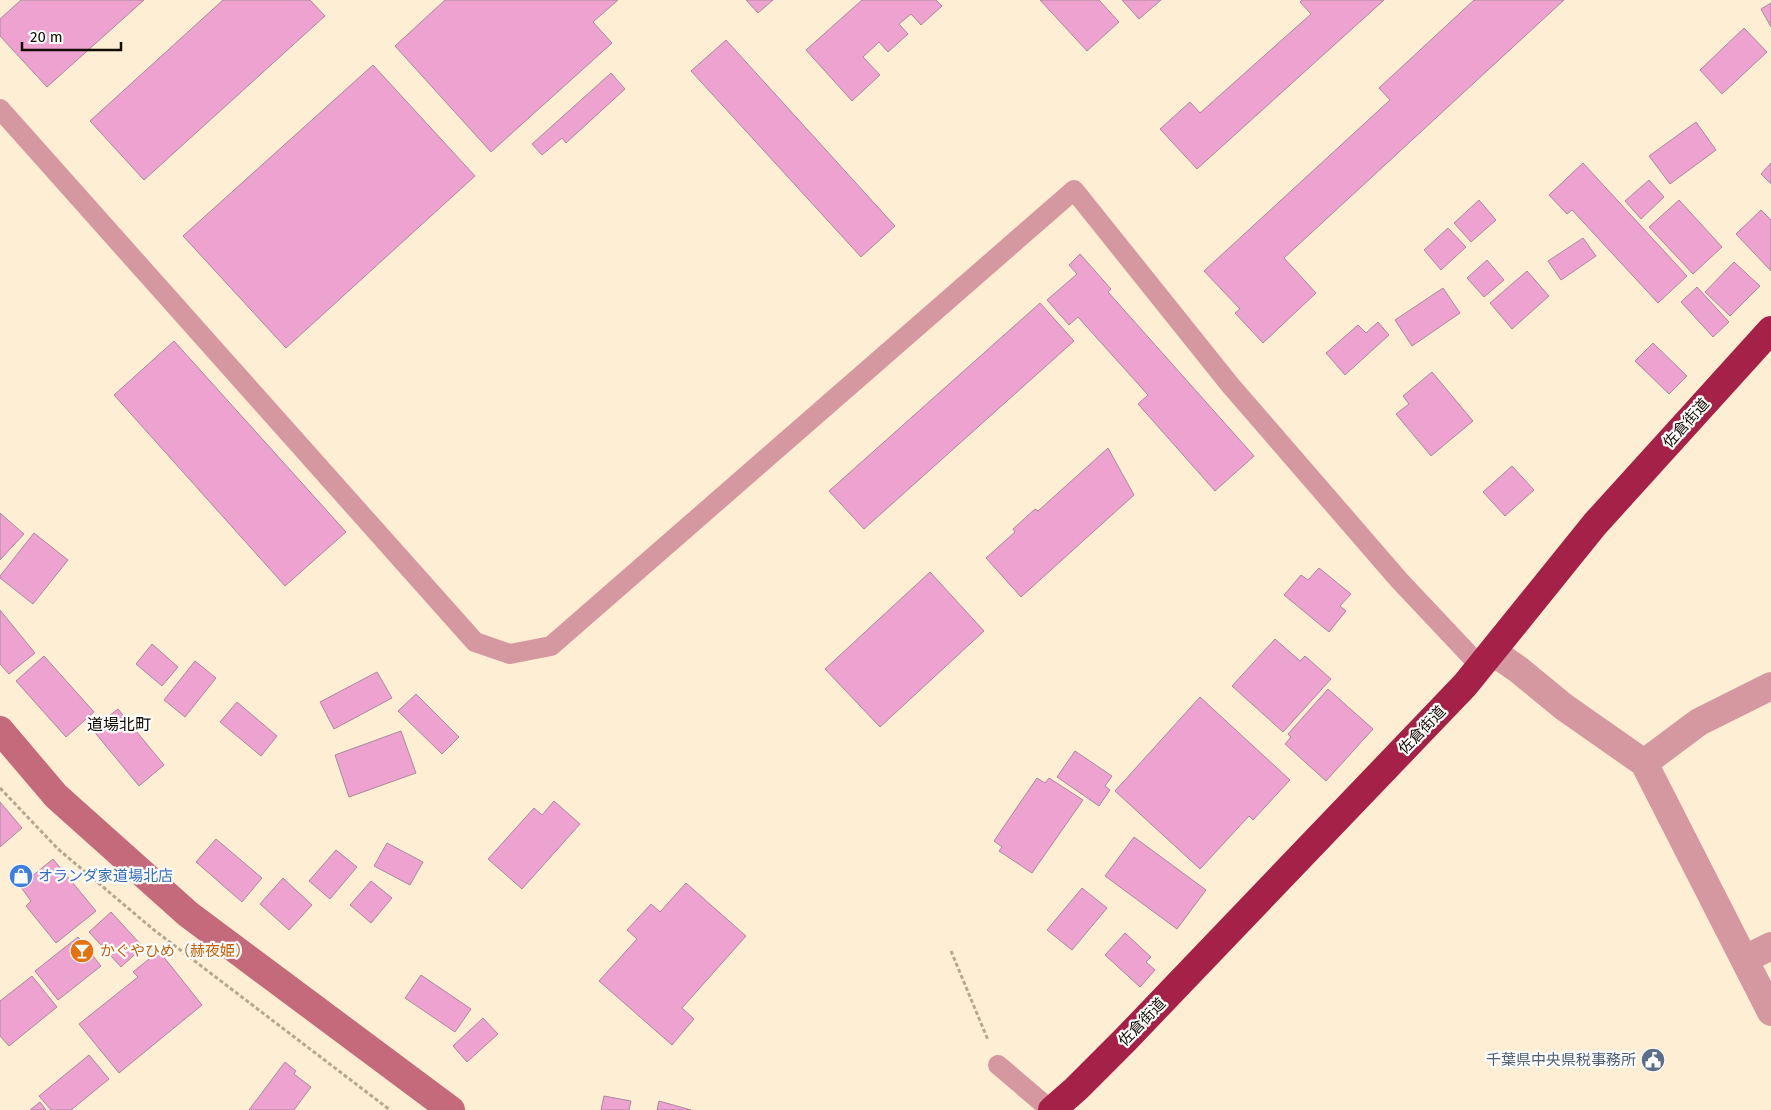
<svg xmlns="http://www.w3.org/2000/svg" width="1771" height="1110" font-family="'Fira Sans','Noto Sans JP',sans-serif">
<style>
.building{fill:#eea2d0;stroke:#ab899d}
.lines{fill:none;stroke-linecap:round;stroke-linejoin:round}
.path{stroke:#b5a892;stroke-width:3;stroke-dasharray:4 2.5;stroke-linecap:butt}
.lane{stroke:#d698a0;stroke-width:20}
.street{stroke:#d698a0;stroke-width:28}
.secondary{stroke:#c46a7a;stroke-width:28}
.highway{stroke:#a52148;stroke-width:28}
.labels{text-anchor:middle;stroke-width:4.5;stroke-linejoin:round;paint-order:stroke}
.street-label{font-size:15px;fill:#120c03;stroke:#fdfdfd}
.shop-label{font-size:15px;fill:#366cbe;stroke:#fdfdfd;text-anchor:start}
.food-label{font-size:15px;fill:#c56008;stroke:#fdfdfd;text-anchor:start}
.service-label{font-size:15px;fill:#4e5e75;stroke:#fdfdfd;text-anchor:end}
.neighbourhood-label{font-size:16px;fill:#120c03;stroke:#fdfdfd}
</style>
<rect width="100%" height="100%" fill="#feeed3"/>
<path class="building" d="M21,0H144L47,87L0,36V19Z
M223,0H310L325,16L144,180L90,121Z
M445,0H618L593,22L612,43L491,152L395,46Z
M746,0H773L758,13Z
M862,0H936L942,6L921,25L911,14L899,24L908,34L888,52L879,42L863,57L880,75L852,101L806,50Z
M1040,0H1099L1119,22L1087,51Z
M1122,0H1161L1139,19Z
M1302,0H1384L1197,169L1160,129L1190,102L1200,113L1311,14L1300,2Z
M1474,0H1564L1284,258L1316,293L1263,343L1235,313L1240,309L1204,271L1390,100L1379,88Z
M1771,3V27L1761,9Z
M1744,28L1767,52L1722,94L1700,70Z
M726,40L895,226L861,257L691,71Z
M373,65L475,176L286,348L183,236Z
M611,73L625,89L566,143L562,138L542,155L532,144Z
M1696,122L1716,150L1670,184L1649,156Z
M1583,163L1687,276L1658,303L1572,210L1567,214L1549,195Z
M1771,163V184L1761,174Z
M1649,180L1664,197L1641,219L1625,201Z
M1479,200L1496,220L1471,242L1454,223Z
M1679,200L1722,247L1693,274L1649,227Z
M1761,210L1771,220V271L1736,234Z
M1448,228L1466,247L1441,270L1424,250Z
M1583,238L1596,256L1561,280L1548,261Z
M1080,254L1111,289L1108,292L1254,456L1215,491L1138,404L1148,395L1078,317L1069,325L1047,300L1077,274L1069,265Z
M1487,260L1504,280L1484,297L1467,278Z
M1734,262L1760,286L1730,316L1705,292Z
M1527,271L1549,296L1512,329L1490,303Z
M1697,287L1729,322L1713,337L1681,302Z
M1443,288L1460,313L1412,346L1395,320Z
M1040,303L1074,341L864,529L829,491Z
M1378,322L1389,335L1345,375L1326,353L1358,325L1366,333Z
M174,341L346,532L285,586L114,395Z
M1653,343L1687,376L1669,394L1635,361Z
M1432,372L1473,421L1431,456L1396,414L1409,404L1403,396Z
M1108,448L1134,495L1021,597L986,558L1015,532L1013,529L1035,509L1038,511Z
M1512,466L1534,490L1505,516L1483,492Z
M0,513L24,534L0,560Z
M34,533L68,560L33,604L0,578V576Z
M1319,568L1351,594L1340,606L1346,611L1329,632L1284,595L1301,575L1308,580Z
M930,572L984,631L880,727L825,669Z
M0,610L35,653L9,674L0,664Z
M1275,639L1300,661L1305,656L1331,679L1283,732L1232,686Z
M152,644L178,667L162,686L136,664Z
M44,656L94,712L66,737L16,681Z
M195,661L216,678L185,717L164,700Z
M377,672L392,698L334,729L320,702Z
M1328,689L1373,729L1326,781L1285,744L1291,737L1288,734Z
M416,694L459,737L442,754L398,711Z
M1200,697L1290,780L1253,820L1249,816L1200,869L1115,791Z
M237,702L277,736L261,756L220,722Z
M118,709L164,765L139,786L92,729Z
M401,731L416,773L349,797L335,755Z
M1075,751L1112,776L1105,786L1110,790L1099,806L1057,777Z
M1037,778L1045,783L1049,778L1083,800L1032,873L999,851L1002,847L994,841Z
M554,801L580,824L522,889L488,859L534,808L542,815Z
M0,802L22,828L0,847Z
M1134,837L1206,890L1177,929L1105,876Z
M216,839L262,878L242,902L196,862Z
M387,843L423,862L410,885L374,866Z
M336,850L357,867L330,899L309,881Z
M53,859L96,911L56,943L26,906L31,901L20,886Z
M283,878L312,905L289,930L260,904Z
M371,881L392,898L371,923L350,905Z
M686,883L746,936L682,1008L694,1019L672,1045L599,981L637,939L627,930L651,904L660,912Z
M1082,888L1107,908L1072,950L1047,930Z
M111,912L143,947L121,967L89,932Z
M1125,933L1151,957L1146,962L1155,970L1140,987L1105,955Z
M78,937L101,966L58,1000L35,971Z
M159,951L202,1005L119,1073L79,1024L138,977L133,972Z
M421,975L471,1009L455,1032L405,998Z
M32,976L57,1007L9,1046L0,1036V1001Z
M483,1018L498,1034L467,1062L453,1046Z
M89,1055L109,1079L71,1110H51L39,1096Z
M285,1062L296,1071L294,1074L311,1087L294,1110H249Z
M604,1096L631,1101L629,1110H601Z
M659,1101L691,1110H657Z
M40,1102L46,1110H30Z"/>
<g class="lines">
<path class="path" d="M0,788L58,849L154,930L390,1110
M951,951L988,1040"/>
<path class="lane" d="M0,109L475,642L510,654L551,646L1074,190L1231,386L1399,580L1480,666
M998,1065L1051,1110"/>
<path class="street" d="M1493,652L1519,670L1564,707L1644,763L1771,1012
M1644,763L1699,722L1771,686
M1745,959L1771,946"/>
<path class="secondary" d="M0,730L56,796L188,914L451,1110"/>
<path class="highway" d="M1052,1110L1076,1089L1125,1040L1465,685L1595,524L1771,330"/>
</g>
<defs>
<g id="shop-disc" transform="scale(1.25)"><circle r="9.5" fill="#3f7fe0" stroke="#fdfdfd"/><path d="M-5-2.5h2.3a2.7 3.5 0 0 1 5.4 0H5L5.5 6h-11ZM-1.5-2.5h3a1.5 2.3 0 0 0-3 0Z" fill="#fff"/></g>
<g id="bar-disc" transform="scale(1.25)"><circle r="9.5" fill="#e8710a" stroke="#fdfdfd"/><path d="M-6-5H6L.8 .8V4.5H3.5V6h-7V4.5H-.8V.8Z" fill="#fff"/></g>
<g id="civic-disc" transform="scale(1.25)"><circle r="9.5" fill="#5c6f8a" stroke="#fdfdfd"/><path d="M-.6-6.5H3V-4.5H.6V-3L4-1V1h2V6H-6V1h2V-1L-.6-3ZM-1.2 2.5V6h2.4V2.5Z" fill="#fff"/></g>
</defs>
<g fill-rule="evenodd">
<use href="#shop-disc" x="21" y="876"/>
<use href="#bar-disc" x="82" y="951"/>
<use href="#civic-disc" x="1653" y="1060"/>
</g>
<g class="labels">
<g class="street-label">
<text transform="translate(1686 423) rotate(-48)" y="5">佐倉街道</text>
<text transform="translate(1422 730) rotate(-46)" y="5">佐倉街道</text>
<text transform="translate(1142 1022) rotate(-46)" y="5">佐倉街道</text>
</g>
<g class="shop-label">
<text x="38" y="881">オランダ家道場北店</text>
</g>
<g class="food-label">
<text x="100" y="956">かぐやひめ（赫夜姫）</text>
</g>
<g class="service-label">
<text x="1636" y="1065">千葉県中央県税事務所</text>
</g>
<g class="neighbourhood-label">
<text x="119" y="730">道場北町</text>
</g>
</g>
<path d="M22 42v8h99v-8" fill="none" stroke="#120c03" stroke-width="2.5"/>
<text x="30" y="42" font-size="15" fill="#120c03" stroke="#fdfdfd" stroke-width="4" paint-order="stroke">20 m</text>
</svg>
